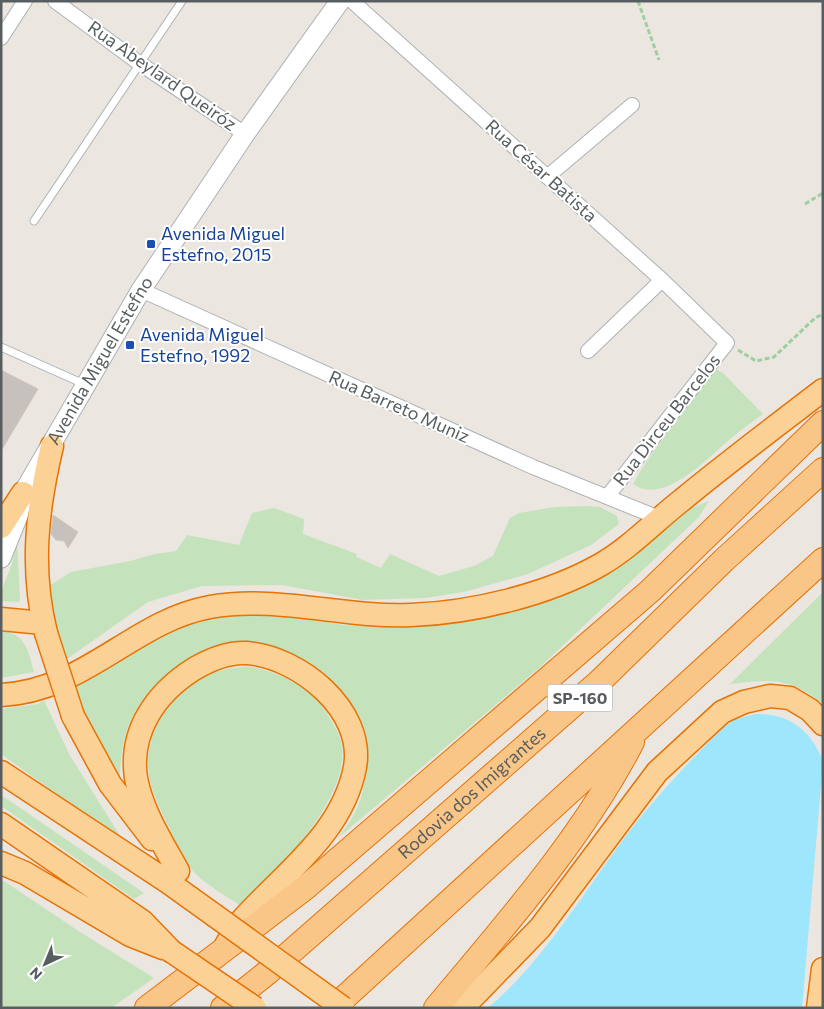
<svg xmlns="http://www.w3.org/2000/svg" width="824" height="1009" font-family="Commissioner,sans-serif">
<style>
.green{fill:#c4e3bc}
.water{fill:#9ee6fc}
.building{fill:#c6c1bd;stroke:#d0c7be}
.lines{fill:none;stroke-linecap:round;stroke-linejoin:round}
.service-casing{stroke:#adb2b5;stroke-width:9}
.minor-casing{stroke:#adb2b5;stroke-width:16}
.secondary-casing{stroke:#acb2b5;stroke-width:21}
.trunk-casing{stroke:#e57306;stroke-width:25}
.motorway-casing{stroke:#e57306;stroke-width:26}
.path{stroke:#9dcfa0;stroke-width:3;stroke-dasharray:5 2.5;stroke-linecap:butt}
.service{stroke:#fff;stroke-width:7}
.minor{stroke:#fff;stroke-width:14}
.secondary{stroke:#fff;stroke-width:19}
.trunk{stroke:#fcd196;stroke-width:22}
.motorway{stroke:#fac688;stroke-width:24}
.trunk-bridge-casing{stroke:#e57306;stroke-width:25;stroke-linecap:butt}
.trunk-bridge{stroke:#fcd196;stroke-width:22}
.transit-dot{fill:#1a4fb4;stroke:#fff;stroke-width:2}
.labels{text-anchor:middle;stroke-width:4;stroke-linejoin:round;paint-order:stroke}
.shield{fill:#fff;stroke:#8a8e90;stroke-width:1}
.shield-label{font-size:16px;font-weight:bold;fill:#585e60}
.street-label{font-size:18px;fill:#585e60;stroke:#fff}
.transit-label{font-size:18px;fill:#164399;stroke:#fff;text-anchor:start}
</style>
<rect width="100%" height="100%" fill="#ebe6e0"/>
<path class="green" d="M715,369L723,373L763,414C751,423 739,431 729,440C707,459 663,506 633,484C650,453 674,426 695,397C702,387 704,376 715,369Z
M709,501L699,517L538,669L338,838C358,814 367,790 366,759L298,660L185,662C139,691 120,726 120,780C100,748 85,722 76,686L173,627L231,613L291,616L344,625L413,627L481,619L513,611L634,554L690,509Z
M587,506L600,507L617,516L619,524L591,545L528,574L464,592L425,598L363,600L282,585L202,586L148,602L67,659L50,613L49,586L71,572L130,561L155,554L176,551L187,535L239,545L252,513L274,508L304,519L303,534L357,554L356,557L381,568L390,554L439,576L474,566L493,556L510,518L519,513L555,507Z
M17,536L20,600L19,602L1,601V592L12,564Z
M823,592V704C791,677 769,679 730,684Z
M1,631C26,633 28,651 34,672L1,678Z
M246,666C276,671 309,685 326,712C332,722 340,733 342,746C349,800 277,869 244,908C229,897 210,888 197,875C184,863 176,841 168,826C161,810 152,793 149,776C142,732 172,690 212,673C223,669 235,668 246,666Z
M44,700L69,754L119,834L117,837L1,754V709L38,704Z
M1,795L16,805L144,893L134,899L1,806Z
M1,879L80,932L154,978L111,1008H1Z"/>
<path class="water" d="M755,714C788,713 812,730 823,762L802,1008H488C539,965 578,902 617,848C649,804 686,764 725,726L734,720Z"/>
<path class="building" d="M1,370L38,389L1,451Z
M53,515L78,532L68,548L64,541L56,540L51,534Z"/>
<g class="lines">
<g class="service-casing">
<path id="service" d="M34,221L182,1
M1,347L84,384"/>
</g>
<g class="minor-casing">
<path id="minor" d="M55,1L139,63L245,134
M352,1L662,280L727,343L607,497
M1,38L25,1
M547,177L632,105
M141,290L533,467L659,518
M588,351L662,280"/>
</g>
<g class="secondary-casing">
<g id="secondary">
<path id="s1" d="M1,558L18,516L23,493L141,290L245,134L340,1"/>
</g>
</g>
<g class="trunk-casing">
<path id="trunk" d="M1,527L23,493
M1,619L43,623
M46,633C30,569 37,509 52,446
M1,695C85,691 133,621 210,607C277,595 344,618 411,615C471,613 547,595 600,565C630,548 655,521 682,500C728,462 776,426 823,390
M73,716L110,784L152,839
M1,772L168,882L214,915
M1,824L142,921L171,951
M1,863L25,873L130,935L163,948
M178,871C162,842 142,811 136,778C129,731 156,693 194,669C209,660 229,652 247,653C299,657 365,710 355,767C343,833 283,874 242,920C236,927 231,937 226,945
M444,1008L472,998L540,928L657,772L722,712L744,702L770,696L790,698L810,710L823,724
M818,1008L823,969"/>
</g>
<g class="motorway-casing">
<g id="motorway">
<path d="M147,1008L305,888L650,591L823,423"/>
<path id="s2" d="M223,1008L268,972L599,682L724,560L823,470"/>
<path d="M333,1008L823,560"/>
<path d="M436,1008C506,924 581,840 632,742"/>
</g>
</g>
<path class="path" d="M638,1L659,60
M805,204L823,193
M738,350L756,361L774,357L815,318L823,314"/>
<use href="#service" class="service"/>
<use href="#minor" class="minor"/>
<use href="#secondary" class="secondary"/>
<use href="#trunk" class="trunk"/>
<use href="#motorway" class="motorway"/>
<g class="trunk-bridge-casing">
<path id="trunk-bridge" d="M46,633L73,716
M214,915L343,1008
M171,951L255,1008"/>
</g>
<use href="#trunk-bridge" class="trunk-bridge"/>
</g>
<g class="transit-dot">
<rect x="146" y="239" width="10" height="10" rx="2.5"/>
<rect x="125" y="340" width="10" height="10" rx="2.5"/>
</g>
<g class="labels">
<rect class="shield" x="547.5" y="684.5" width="65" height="27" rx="4"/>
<g class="shield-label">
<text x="580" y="704">SP-160</text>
</g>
<g class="street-label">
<text transform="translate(162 76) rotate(35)" y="6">Rua Abeylard Queiróz</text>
<text transform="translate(541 171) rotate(42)" y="6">Rua César Batista</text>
<text dy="6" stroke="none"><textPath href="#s1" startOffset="222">Avenida Miguel Estefno</textPath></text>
<text transform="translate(399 407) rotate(24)" y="6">Rua Barreto Muniz</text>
<text transform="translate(667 420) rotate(-52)" y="6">Rua Dirceu Barcelos</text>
<text dy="6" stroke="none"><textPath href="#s2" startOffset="329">Rodovia dos Imigrantes</textPath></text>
</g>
<g class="transit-label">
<text x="161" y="240">Avenida Miguel<tspan x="161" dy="21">Estefno, 2015</tspan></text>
<text x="140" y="341">Avenida Miguel<tspan x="140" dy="21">Estefno, 1992</tspan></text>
</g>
</g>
<rect width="824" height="1009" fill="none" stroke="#585e60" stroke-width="5"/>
<g transform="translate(45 964) rotate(224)" stroke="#ffffff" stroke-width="4" paint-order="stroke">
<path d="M0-4L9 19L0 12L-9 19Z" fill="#585e60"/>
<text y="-8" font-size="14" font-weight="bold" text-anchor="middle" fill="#585e60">N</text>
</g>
</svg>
